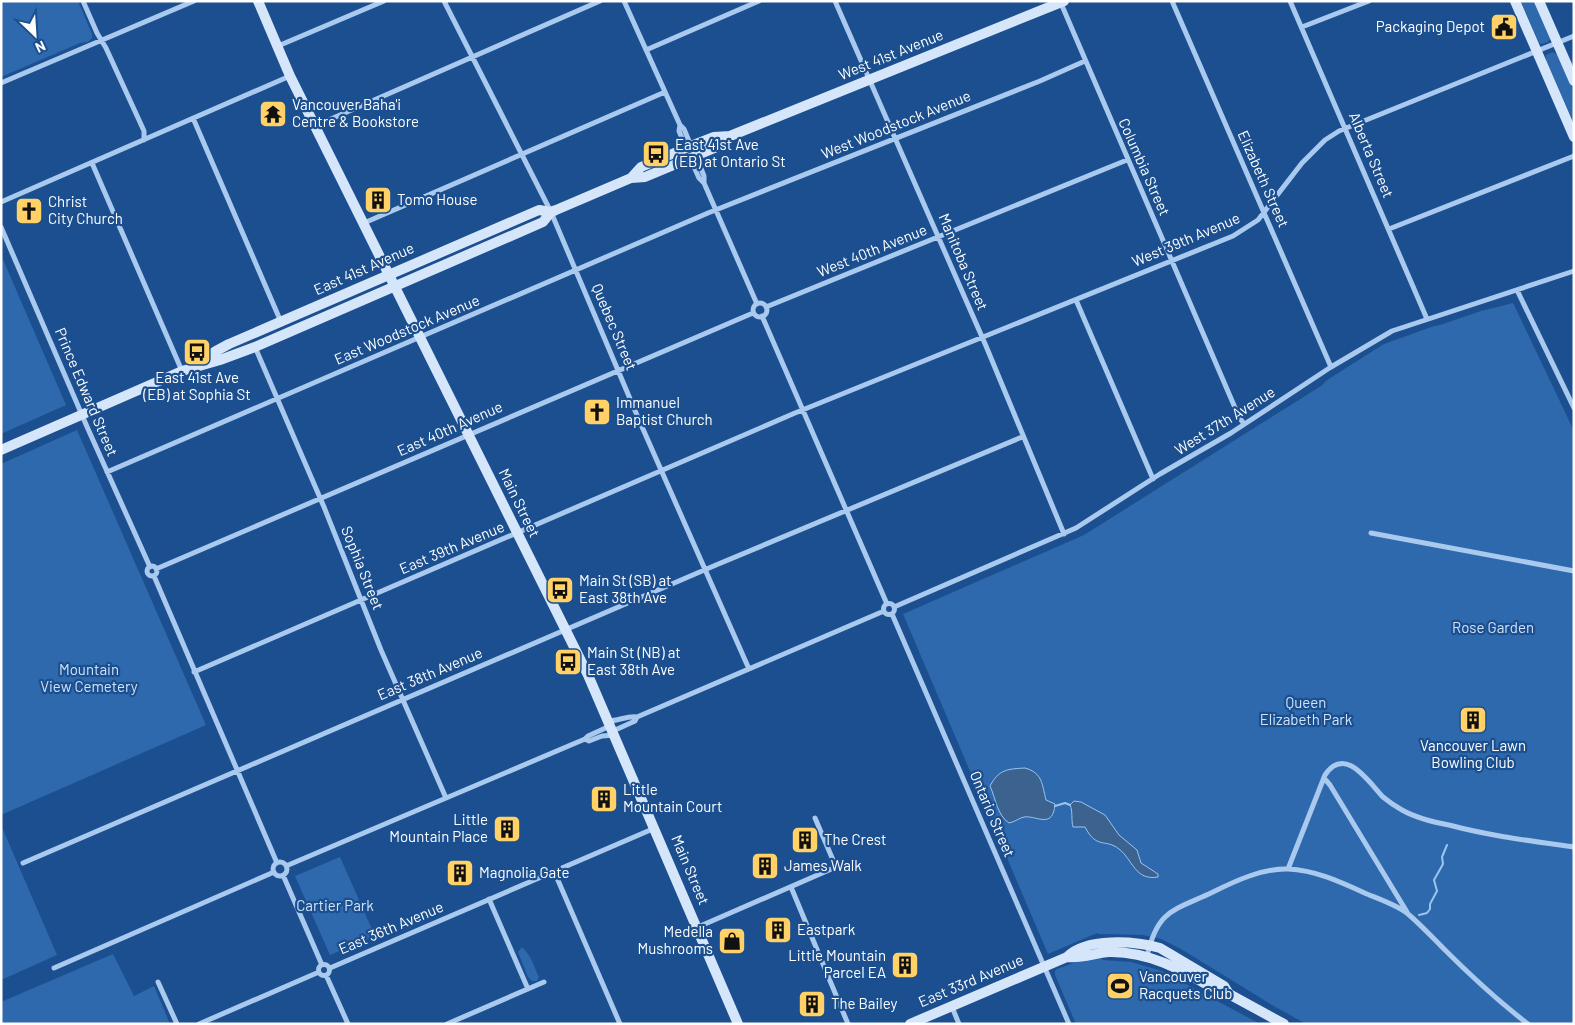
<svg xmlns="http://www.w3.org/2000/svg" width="1575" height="1025" font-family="Barlow,sans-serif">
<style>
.green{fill:#2e69ad}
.water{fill:#3c6290;stroke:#9cc4f0}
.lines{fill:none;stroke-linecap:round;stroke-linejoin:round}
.stream{stroke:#9cc4f0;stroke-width:2}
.street{stroke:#a9c9ee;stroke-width:5}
.secondary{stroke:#d6e6fa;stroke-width:10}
.labels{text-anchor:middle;stroke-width:4.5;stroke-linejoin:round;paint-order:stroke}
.poi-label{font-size:15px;fill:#fff;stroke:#1b4f8f;text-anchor:start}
.street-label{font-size:15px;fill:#fff;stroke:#1b4f8f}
.park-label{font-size:15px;fill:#cfe3fa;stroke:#1b4f8f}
</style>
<rect width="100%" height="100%" fill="#1b4f8f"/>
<path class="green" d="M1,1H78L92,34V38L88,42L80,43L1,77Z
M1521,1H1535L1550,39L1548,42L1541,44L1539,43Z
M1553,52L1558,55L1574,91V123L1546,60V55Z
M1,255L66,405L1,434Z
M1513,303L1574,431V1024H1306L1272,1005L1181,949L1161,939L1143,935L1098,934L1097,933L1048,954L903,614L1084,535L1321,386L1327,380L1384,344L1434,326L1440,325L1481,311Z
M77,430L206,725L1,815V464Z
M1,825L57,955L1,980Z
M340,857L375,936L330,955L295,876Z
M522,947C531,955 534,967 539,977L537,981H532L528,977L518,952Z
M113,954L134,996L154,986L170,1024H1V1002Z
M1099,957L1103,960L1131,962L1162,971L1260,1024H1076L1055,975V971L1057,969L1079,961Z"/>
<path class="water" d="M1025,768C1043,773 1042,785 1046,800L1055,804C1053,830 1036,815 1024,817C1019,818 1015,822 1009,823C997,815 996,799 990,786C999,769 1008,769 1025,768Z
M1074,801L1081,802L1105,815L1119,835L1137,850L1141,863L1158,874V877C1135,881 1133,860 1119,849C1105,838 1097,850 1085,827H1073C1071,820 1073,811 1070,805Z"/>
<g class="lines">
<path class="stream" d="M1055,806L1065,803L1070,805
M1419,915L1427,913L1430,909V904L1437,891L1434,880L1443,864L1442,857L1447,845"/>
<path class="street" d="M83,1L97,33L106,48L144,131V140
M444,1L551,212L639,420L749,669
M624,1L680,125L684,129L691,146
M835,1L986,346L1064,534
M1060,1L1239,417L1244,424
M1172,1L1331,367
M1290,1L1427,319
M1302,27L1369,1
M278,46L384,1
M646,50L759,1
M1,83L194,1
M193,118L281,322
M680,125L679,131L686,148
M315,126L600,1
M696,156L704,176V183L757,304
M690,158L699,178L704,183
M92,163L182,371
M1,202L290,76
M364,223L665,92
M1,227L88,429L150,567
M1389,229L1574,156
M1517,290L1574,408
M1076,300L1153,479
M753 310a7 7 0 1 1 14 0a7 7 0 1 1-14 0Z
M766,307L1127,160
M762,316L887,604
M255,347L324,507L381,650L446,798
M107,472L708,213L1040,81L1085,61
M1371,533L1574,571
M147 571a5 5 0 1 1 10 0a5 5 0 1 1-10 0Z
M156,569L753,313
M154,576L277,863
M883.5 609a5.5 5.5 0 1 1 11 0a5.5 5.5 0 1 1-11 0Z
M894,607L1076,528L1160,474L1231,433L1331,367L1392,331L1574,271
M892,614L1069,1024
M194,672L795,413L1233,236L1258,220L1302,163L1325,140L1339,131L1574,36
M609,721C618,721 629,715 637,717L884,611
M613,731L635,721L637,717
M585,739L589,741L602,736L615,735
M1324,778L1330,785L1407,912
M273 869a7 7 0 1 1 14 0a7 7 0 1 1-14 0Z
M23,863L716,565L1022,437
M286,866L585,739L588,736L610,726
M1288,869L1325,775C1345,745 1368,781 1383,797C1389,802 1395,806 1402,810C1416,818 1433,822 1449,825C1490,836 1532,841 1574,847
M554,871L620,1024
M283,875L322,965
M791,887L848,1024
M489,899L528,989
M698,927L836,867L815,818
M1147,956C1158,909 1173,911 1213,892C1235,881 1263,868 1288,869C1316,870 1343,883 1367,894C1379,899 1399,906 1408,914C1420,924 1432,937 1443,948C1470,975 1498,1001 1528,1024
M318.5 970a5.5 5.5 0 1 1 11 0a5.5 5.5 0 1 1-11 0Z
M54,968L274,872
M330,968L655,828
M326,975L348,1024
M158,982L177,1024
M952,1007L959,1024
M199,1024L319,972
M447,1024L544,982"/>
<path class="secondary" d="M258,1L290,76L588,675L738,1024
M1515,1L1574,137
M1539,1L1574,81
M631,178L641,167L691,146L714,137L730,136
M198,363L216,351L229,344L539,210L551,212
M1,450L182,371L220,360L255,347L543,222L551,212L556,210L631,178L645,177L717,147L730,136L1064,1
M1067,957C1081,959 1095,953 1109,952C1151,951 1185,972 1220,992L1229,994L1284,1024
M910,1024L1067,957C1086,937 1135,941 1160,948L1224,986L1229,994"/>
</g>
<defs>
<g id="civic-square" transform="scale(1.4375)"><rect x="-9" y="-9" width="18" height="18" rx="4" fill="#ffd166" stroke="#1b4f8f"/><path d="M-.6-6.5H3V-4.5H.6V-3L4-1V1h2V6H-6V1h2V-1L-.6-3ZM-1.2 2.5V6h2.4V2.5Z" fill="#111"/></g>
<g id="temple-square" transform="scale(1.4375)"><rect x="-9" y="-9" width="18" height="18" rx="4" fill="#ffd166" stroke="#1b4f8f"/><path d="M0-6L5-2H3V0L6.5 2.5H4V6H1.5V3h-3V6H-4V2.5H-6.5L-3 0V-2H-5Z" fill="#111"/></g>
<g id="bus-square" transform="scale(1.4375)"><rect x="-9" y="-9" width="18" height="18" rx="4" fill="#ffd166" stroke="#1b4f8f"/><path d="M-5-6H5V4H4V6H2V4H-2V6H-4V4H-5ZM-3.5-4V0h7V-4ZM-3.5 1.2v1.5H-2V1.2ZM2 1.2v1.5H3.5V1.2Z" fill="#111"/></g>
<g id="building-square" transform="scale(1.4375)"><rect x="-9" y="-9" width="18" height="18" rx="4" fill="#ffd166" stroke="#1b4f8f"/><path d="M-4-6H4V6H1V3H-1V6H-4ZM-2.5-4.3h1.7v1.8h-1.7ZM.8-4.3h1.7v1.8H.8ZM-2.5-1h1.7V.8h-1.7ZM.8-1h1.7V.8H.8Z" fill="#111"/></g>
<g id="church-square" transform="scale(1.4375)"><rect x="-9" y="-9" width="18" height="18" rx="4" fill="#ffd166" stroke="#1b4f8f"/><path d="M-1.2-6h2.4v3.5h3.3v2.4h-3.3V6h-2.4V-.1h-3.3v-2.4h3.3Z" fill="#111"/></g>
<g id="shop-square" transform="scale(1.4375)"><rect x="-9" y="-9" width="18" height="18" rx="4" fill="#ffd166" stroke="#1b4f8f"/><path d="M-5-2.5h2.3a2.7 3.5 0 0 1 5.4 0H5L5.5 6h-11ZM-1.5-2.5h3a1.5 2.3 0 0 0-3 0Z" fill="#111"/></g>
<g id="stadium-square" transform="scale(1.4375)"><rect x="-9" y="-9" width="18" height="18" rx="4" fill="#ffd166" stroke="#1b4f8f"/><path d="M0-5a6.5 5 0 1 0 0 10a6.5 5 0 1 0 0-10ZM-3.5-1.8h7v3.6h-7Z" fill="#111"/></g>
</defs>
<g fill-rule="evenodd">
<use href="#civic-square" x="1504" y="27"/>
<use href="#temple-square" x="273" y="114"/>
<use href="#bus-square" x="656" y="154"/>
<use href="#building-square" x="378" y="200"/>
<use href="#church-square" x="29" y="211"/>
<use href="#bus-square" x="197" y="352"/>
<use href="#church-square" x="597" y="412"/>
<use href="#bus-square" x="560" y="590"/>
<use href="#bus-square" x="568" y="662"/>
<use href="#building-square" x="1473" y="720"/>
<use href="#building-square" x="604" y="799"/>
<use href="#building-square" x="507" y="829"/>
<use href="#building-square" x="805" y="840"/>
<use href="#building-square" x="765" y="866"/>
<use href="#building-square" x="460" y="873"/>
<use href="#building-square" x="778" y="930"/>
<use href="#shop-square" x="732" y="941"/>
<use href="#building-square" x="905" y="965"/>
<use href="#stadium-square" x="1120" y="986"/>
<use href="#building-square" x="812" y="1004"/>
</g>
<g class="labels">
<g class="poi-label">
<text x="1485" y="32" text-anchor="end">Packaging Depot</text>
<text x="292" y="110">Vancouver Baha'i<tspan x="292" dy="17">Centre &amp; Bookstore</tspan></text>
<text x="675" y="150">East 41st Ave<tspan x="675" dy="17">(EB) at Ontario St</tspan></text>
<text x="397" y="205">Tomo House</text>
<text x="48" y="207">Christ<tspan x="48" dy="17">City Church</tspan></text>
<text x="197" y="383" text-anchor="middle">East 41st Ave<tspan x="197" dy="17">(EB) at Sophia St</tspan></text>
<text x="616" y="408">Immanuel<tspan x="616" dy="17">Baptist Church</tspan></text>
<text x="579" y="586">Main St (SB) at<tspan x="579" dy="17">East 38th Ave</tspan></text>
<text x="587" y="658">Main St (NB) at<tspan x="587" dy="17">East 38th Ave</tspan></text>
<text x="1473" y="751" text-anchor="middle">Vancouver Lawn<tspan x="1473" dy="17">Bowling Club</tspan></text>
<text x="623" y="795">Little<tspan x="623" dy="17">Mountain Court</tspan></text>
<text x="488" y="825" text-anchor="end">Little<tspan x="488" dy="17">Mountain Place</tspan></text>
<text x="824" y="845">The Crest</text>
<text x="784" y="871">James Walk</text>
<text x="479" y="878">Magnolia Gate</text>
<text x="797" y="935">Eastpark</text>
<text x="713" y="937" text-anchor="end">Medella<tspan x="713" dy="17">Mushrooms</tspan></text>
<text x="886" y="961" text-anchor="end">Little Mountain<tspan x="886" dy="17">Parcel EA</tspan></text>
<text x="1139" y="982">Vancouver<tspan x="1139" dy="17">Racquets Club</tspan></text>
<text x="831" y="1009">The Bailey</text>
</g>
<g class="street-label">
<text transform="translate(891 55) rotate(-22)" y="5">West 41st Avenue</text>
<text transform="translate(896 125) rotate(-22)" y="5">West Woodstock Avenue</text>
<text transform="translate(1371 155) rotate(67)" y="5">Alberta Street</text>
<text transform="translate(1144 167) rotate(66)" y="5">Columbia Street</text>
<text transform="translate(1263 179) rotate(66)" y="5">Elizabeth Street</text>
<text transform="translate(1186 240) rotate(-23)" y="5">West 39th Avenue</text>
<text transform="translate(872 251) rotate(-22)" y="5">West 40th Avenue</text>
<text transform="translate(963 262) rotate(67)" y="5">Manitoba Street</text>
<text transform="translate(364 269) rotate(-24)" y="5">East 41st Avenue</text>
<text transform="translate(614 327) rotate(67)" y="5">Quebec Street</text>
<text transform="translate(407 330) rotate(-23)" y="5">East Woodstock Avenue</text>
<text transform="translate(86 392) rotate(67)" y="5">Prince Edward Street</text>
<text transform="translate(1225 421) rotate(-32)" y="5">West 37th Avenue</text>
<text transform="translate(450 429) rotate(-24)" y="5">East 40th Avenue</text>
<text transform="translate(519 503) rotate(64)" y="5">Main Street</text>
<text transform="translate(452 548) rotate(-23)" y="5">East 39th Avenue</text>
<text transform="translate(362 568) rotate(68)" y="5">Sophia Street</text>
<text transform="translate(430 674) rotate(-23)" y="5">East 38th Avenue</text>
<text transform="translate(992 814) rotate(67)" y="5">Ontario Street</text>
<text transform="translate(690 870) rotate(67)" y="5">Main Street</text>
<text transform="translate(391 928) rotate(-23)" y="5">East 36th Avenue</text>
<text transform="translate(971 981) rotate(-23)" y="5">East 33rd Avenue</text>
</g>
<g class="park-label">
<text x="1493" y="633">Rose Garden</text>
<text x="89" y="675">Mountain<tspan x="89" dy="17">View Cemetery</tspan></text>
<text x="1306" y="708">Queen<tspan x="1306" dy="17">Elizabeth Park</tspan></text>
<text x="335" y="911">Cartier Park</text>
</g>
</g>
<rect width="1575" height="1025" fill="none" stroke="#ffffff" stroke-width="5"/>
<g transform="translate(35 35) rotate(155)" stroke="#1b4f8f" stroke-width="4" paint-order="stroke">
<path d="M0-4L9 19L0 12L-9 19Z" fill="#ffffff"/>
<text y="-8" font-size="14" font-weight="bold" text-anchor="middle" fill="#ffffff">N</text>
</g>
</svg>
